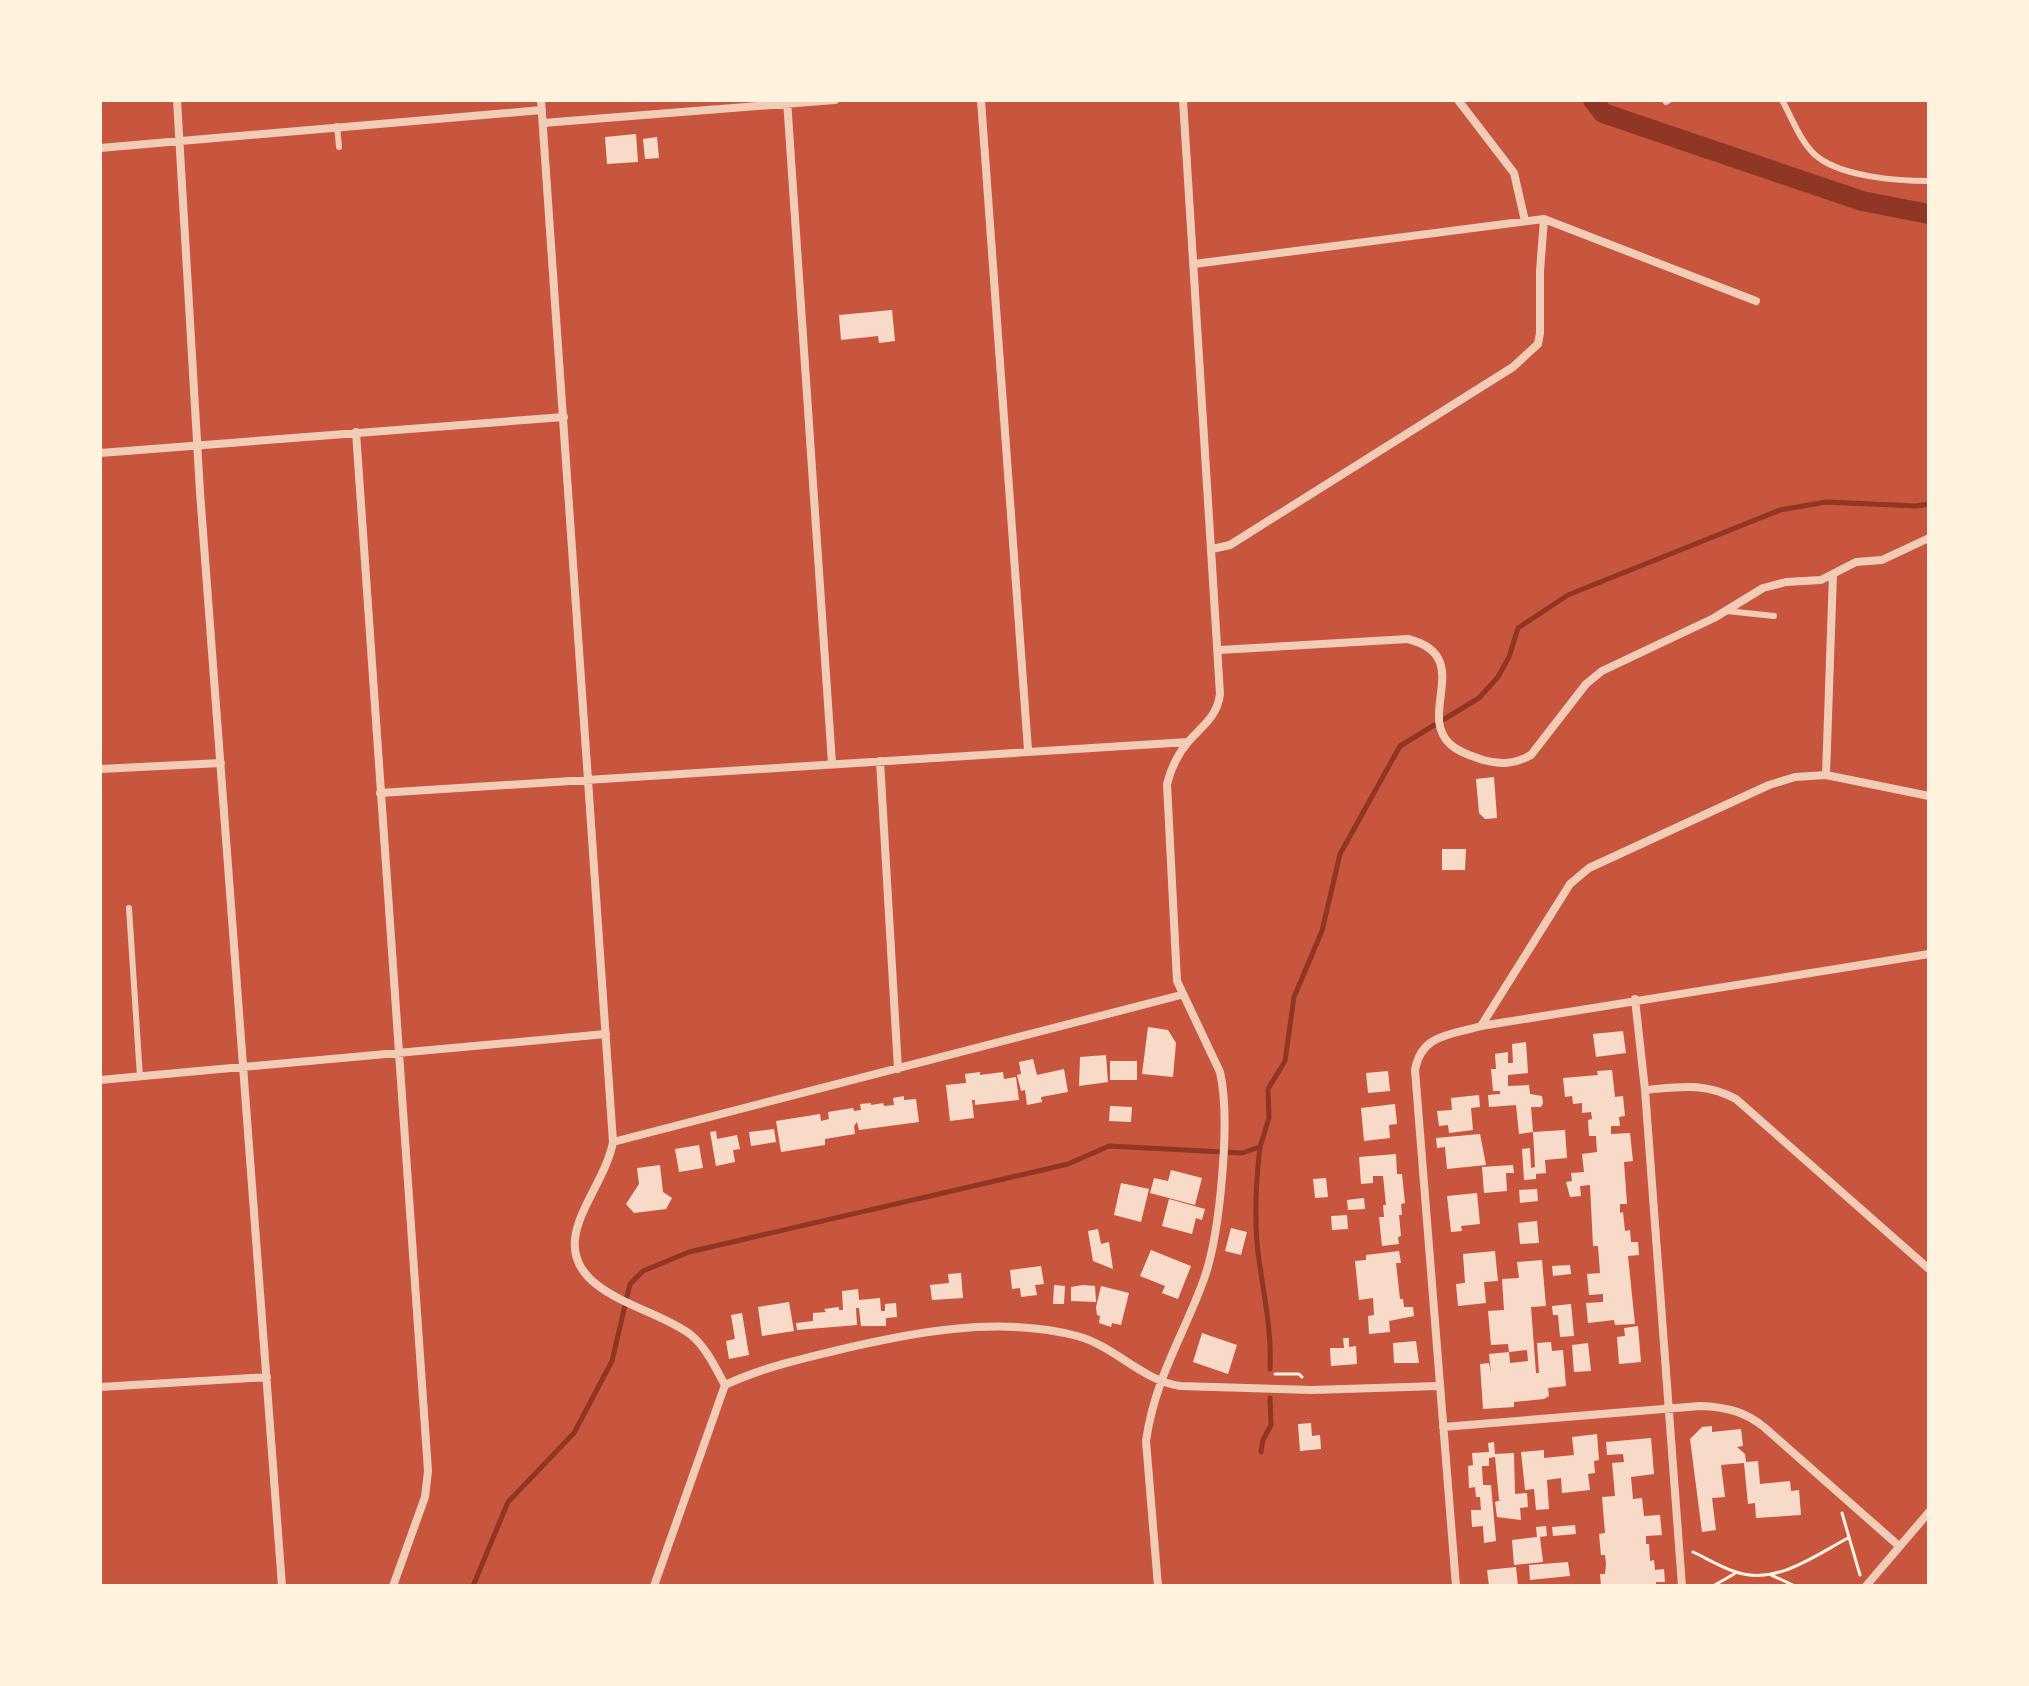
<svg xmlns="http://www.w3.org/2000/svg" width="2029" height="1686" font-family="Bitter,serif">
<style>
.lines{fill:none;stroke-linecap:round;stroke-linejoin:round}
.stream{stroke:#8f3625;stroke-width:5}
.canal{stroke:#8f3625;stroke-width:20}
.building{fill:#f7dbc8}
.path{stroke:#fff3e0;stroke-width:3}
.service{stroke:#f1ccb7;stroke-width:6}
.minor{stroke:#f1ccb7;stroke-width:8}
</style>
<rect width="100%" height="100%" fill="#c8553d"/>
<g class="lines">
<path class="stream" d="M1260,1147C1256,1181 1254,1218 1258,1252C1263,1292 1272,1329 1270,1369
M1261,1452L1263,1440L1271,1425L1270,1398
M473,1586L508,1502L574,1433L612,1361L630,1284L643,1271L689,1252L1068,1164L1109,1146L1242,1153L1260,1147L1269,1118L1268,1089L1285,1061L1294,997L1322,931L1340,854L1400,746L1479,698L1498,677L1509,657L1518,628L1568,595L1780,510L1826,502L1916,506L1929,504"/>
<path class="canal" d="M1593,100L1603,113L1862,201L1929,214"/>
</g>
<path class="building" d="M636,134L638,162L607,164L605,137Z
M657,137L659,158L645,159L643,139Z
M892,310L895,341L879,343L878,336L841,340L839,315Z
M1494,777L1497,818L1485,819L1479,813L1476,779Z
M1442,849H1466L1465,870H1442Z
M1148,1027L1168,1030L1176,1043L1173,1077L1142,1074Z
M1623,1031L1626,1053L1596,1057L1593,1034Z
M1526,1042L1528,1073L1508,1075V1086L1529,1085L1530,1094L1542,1096L1543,1103L1541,1107H1531L1533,1132L1519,1134L1516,1105L1489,1107L1488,1095L1500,1094V1091H1493L1491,1069H1496L1495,1054L1508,1052V1063H1513L1512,1044Z
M1106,1055L1108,1082L1079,1086L1080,1057Z
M1033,1059L1037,1075L1064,1069L1068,1092L1041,1097L1042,1102L1027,1105L1025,1090L1021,1091L1017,1075L1021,1074L1019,1062Z
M1110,1061H1137V1080H1110Z
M1612,1070L1615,1097L1623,1096L1625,1116L1619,1117L1620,1126H1611V1134L1630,1133L1633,1161L1624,1162L1627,1204H1620V1213L1623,1212L1625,1231L1630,1230L1631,1242H1638L1639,1255L1628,1256L1635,1324L1615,1325L1614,1320L1588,1323L1586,1303L1603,1302V1294L1589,1295L1587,1274L1600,1273L1598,1246H1593L1590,1185L1580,1186L1581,1196L1570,1197L1566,1182L1572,1181L1571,1173L1584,1172L1582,1154L1597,1152L1596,1136H1589L1588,1120L1592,1119L1591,1112L1582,1113V1103L1573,1104L1572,1096L1565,1097L1563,1078L1598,1075L1597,1071Z
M1388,1071L1390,1091L1368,1093L1366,1073Z
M980,1072V1075L1003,1072L1004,1079L1016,1077L1019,1100L975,1105V1100H972L974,1118L950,1121L946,1085L966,1083L965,1074Z
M1479,1095L1480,1107L1471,1108L1473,1130L1449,1133L1448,1125L1439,1126L1437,1111L1452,1110L1451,1098Z
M904,1096V1100L916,1099L919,1122L859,1130L857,1122L854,1126L855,1134L825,1139V1145L781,1152L776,1121L820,1114L821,1121L829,1119L828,1112L853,1108L854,1111L861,1110L860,1104L871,1103V1105L883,1103L884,1106L894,1105L893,1098Z
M1395,1104L1397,1124L1389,1125L1390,1138L1364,1141L1361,1108Z
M1110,1106L1132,1107L1131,1122L1109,1121Z
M774,1129L776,1142L751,1146L749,1132Z
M1565,1130L1567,1158L1545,1160L1546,1173L1536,1174V1179L1524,1180L1522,1149L1530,1148L1531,1168L1535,1167L1533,1132Z
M716,1131L717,1139L737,1135L740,1149L733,1150L735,1162L716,1166L710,1132Z
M1480,1134L1486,1165L1447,1169L1445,1147L1437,1148L1436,1138Z
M699,1145L703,1168L679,1172L675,1149Z
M1396,1154L1397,1174H1402L1405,1203L1401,1204L1402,1215H1399L1401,1236L1398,1237L1399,1244L1382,1246L1379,1217H1384L1383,1205H1386L1383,1176H1373V1183L1361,1184L1359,1157Z
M660,1165L663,1192L672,1198L666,1209L634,1213L626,1204L639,1184L637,1168Z
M1513,1165L1514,1173H1506L1507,1191L1484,1193L1482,1167Z
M1171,1170L1202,1178L1195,1205L1150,1193L1154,1178L1168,1181Z
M1326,1178L1328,1197L1315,1198L1313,1179Z
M1121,1183L1149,1189L1141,1222L1114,1215Z
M1537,1189L1538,1201L1520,1203L1519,1190Z
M1477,1193L1480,1224L1461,1226L1462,1231L1451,1232L1447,1196Z
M1364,1198L1365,1209L1348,1210L1347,1200Z
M1169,1199L1205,1209L1202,1220L1196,1218L1192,1234L1162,1226Z
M1347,1215L1348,1229L1332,1230L1331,1216Z
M1537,1221L1539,1243L1520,1244L1518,1223Z
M1231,1228L1247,1232L1241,1255L1225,1251Z
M1098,1229L1101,1244L1109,1242L1113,1269L1093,1261L1088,1231Z
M1151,1250L1191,1266L1178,1299L1162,1293L1165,1286L1140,1276Z
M1399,1251L1401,1263H1396L1400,1299H1403L1404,1307H1413L1414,1316L1389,1321L1390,1332L1369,1334L1368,1316L1374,1315L1373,1298L1359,1300L1355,1261L1366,1260V1255Z
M1495,1251L1498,1281L1484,1282L1486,1303L1458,1306L1456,1284L1465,1283L1463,1254Z
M1542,1260L1546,1306L1531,1307L1536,1373H1539L1537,1343L1551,1342L1552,1351L1563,1350L1566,1386L1548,1388L1549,1396L1544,1399L1514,1402V1407L1483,1409L1480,1364L1489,1363L1491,1373L1489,1354L1509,1352L1510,1363L1528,1361L1527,1350L1509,1352L1508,1344L1491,1345L1488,1311L1504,1310L1502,1279L1519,1278L1517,1262Z
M1570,1265L1571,1274L1553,1276L1552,1266Z
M1041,1266L1044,1284L1035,1285L1037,1295L1021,1297L1020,1288L1012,1289L1010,1270Z
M961,1273L963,1298L932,1300L930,1285L949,1283L948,1274Z
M1054,1285L1065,1286L1064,1304H1053Z
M1083,1285L1095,1286L1096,1302L1071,1301V1287Z
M1101,1286L1129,1293L1121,1325L1112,1323L1111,1327L1099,1323L1100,1316L1097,1315L1096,1307Z
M858,1289L859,1300L880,1298L881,1311H885V1304L896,1303L897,1317L886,1318V1326H861L859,1308H856L857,1325L797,1330L796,1323L813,1321V1313L826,1312L824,1309L839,1307V1310H843L842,1291Z
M789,1302L794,1331L762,1336L758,1307Z
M1571,1304L1574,1336L1560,1337L1558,1315H1553L1552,1306Z
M742,1313L749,1355L729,1359L726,1341L735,1339L731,1315Z
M1638,1326L1641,1362L1619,1364L1617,1337L1625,1336L1624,1328Z
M1202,1333L1237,1345L1228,1374L1193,1362Z
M1343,1338H1349V1347L1356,1346L1357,1364L1331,1366L1330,1348H1344Z
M1416,1341L1419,1363H1394L1393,1343Z
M1588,1343L1591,1371L1574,1372L1572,1345Z
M1311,1423L1312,1436L1320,1435L1321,1449L1300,1451L1298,1424Z
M1712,1426V1432L1741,1429L1743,1446L1737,1447L1745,1454L1746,1462L1758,1461L1760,1484L1790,1481L1791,1491L1799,1490L1801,1515L1756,1518L1755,1503L1748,1504L1744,1463L1721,1465L1725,1497L1712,1498L1716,1530L1702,1532L1690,1439L1702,1427Z
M1597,1434L1599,1460L1594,1461L1595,1473L1588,1474L1590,1490L1562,1493L1561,1478L1547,1480L1549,1509L1536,1510L1534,1489L1525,1490L1521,1452L1544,1450V1458L1574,1455L1572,1437Z
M1651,1438L1654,1474L1631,1477L1633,1499L1642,1498L1644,1516L1660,1515L1662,1535L1646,1536V1544H1649L1650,1561L1654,1560L1655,1570L1664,1569L1665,1582H1656V1586H1601L1600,1574H1605L1606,1564L1605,1555H1601L1599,1534L1605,1533L1602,1497L1615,1496L1612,1463L1624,1462L1623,1454L1607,1455L1606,1442Z
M1494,1442L1495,1454L1514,1453L1515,1494L1527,1493L1528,1507L1520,1508L1521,1520L1497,1517L1495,1502L1501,1500H1499L1495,1457L1489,1458V1466H1482L1483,1485H1491L1496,1541L1484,1543L1483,1526L1472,1527L1471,1510H1481L1480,1497H1476L1475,1487L1469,1488L1468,1466L1473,1465L1472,1453L1489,1452L1488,1443Z
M1575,1525L1576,1534L1553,1536L1552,1527Z
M1546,1526L1547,1536L1540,1537L1543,1562L1514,1565L1512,1540L1537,1537L1536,1527Z
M1568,1562L1570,1576L1530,1580L1529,1565Z
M1516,1567L1518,1586H1489L1487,1570Z"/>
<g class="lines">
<path class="path" d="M1275,1374H1299L1302,1377
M1842,1513L1860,1575
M1693,1552C1706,1558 1719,1566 1733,1571C1774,1587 1814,1556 1848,1538
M1771,1575L1795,1586
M1713,1586L1734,1574"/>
<path class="service" d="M1782,100C1792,118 1802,146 1819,158C1845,177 1898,181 1929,181
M1666,102L1669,100
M337,126L339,147
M1727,611L1774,616
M129,908L140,1077"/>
<path class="minor" d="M177,100L200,492L282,1586
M541,100L613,1142C607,1175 578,1209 575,1239C569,1296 656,1307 691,1335C706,1347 716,1369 725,1385
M787,100L832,763
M981,100L1028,750
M1458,100L1514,173L1525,221
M543,123L835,100
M100,148L542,110
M1194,264L1544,219L1756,301
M356,432L428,1471L425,1497L393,1586
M100,453L564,417
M1212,549L1230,545L1513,367L1538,344L1540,333V271L1544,219
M1219,650L1408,639C1475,656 1417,714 1450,744C1458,752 1472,756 1483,760C1501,765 1515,764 1531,755L1586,684L1602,671L1714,618L1763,588L1786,582L1821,580L1856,562L1882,560L1929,538
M880,761L898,1069
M100,769L221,763
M1826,775L1833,574
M380,793L1188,742
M1635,999L1645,1090L1682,1586
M1481,1026L1570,884L1589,868L1769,785L1795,777L1826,775L1929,796
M100,1080L606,1034
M1645,1090C1680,1087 1704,1082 1736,1099L1929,1269
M613,1142L1181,995
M725,1385C759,1369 793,1361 830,1352C908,1333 997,1315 1077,1336C1115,1346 1141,1380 1180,1386L1312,1390L1439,1386
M100,1387L267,1377
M1443,1427L1700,1406C1726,1407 1744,1411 1764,1427L1899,1546
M654,1586L725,1385
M1158,1586L1146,1441C1155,1378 1183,1337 1204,1279C1220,1234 1231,1119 1220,1072L1177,981L1167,784C1171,768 1177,755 1188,742C1203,725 1217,717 1220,694L1183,100
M1456,1586L1415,1070C1421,1034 1451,1035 1481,1026L1929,954
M1866,1586L1929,1512"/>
</g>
<rect width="2029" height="1686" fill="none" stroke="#fff3e0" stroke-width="204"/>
</svg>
